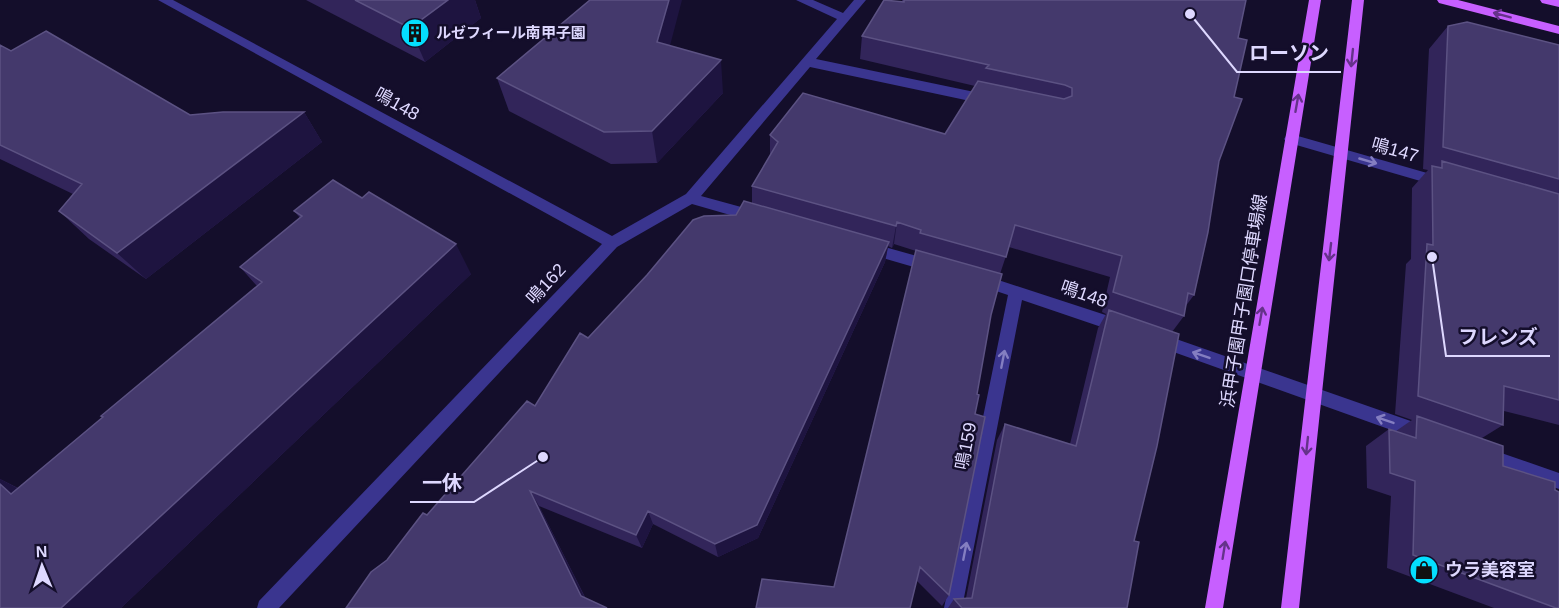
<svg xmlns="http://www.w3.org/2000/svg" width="1559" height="608" font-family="Helvetica,'Noto Sans JP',sans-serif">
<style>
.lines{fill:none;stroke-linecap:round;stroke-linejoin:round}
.minor{fill:#3a358f;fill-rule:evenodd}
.major{fill:#c75fff;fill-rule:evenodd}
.wall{fill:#32255a}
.shaded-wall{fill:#1e1440}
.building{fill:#44396c;stroke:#5c5283;stroke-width:1.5}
.oneway{stroke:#65328a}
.oneway2{stroke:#847ec1}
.labels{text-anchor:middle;stroke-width:5;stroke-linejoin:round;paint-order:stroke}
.far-poi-label{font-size:15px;font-weight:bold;fill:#ded8ff;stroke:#140e2b;text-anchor:start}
.street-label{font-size:18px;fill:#ded8ff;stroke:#140e2b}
.poi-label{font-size:18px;font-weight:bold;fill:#ded8ff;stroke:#140e2b;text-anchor:start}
.leader{fill:none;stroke:#ded8ff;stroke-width:2}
.callout-dot{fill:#ded8ff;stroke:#140e2b;stroke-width:2}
.callout-label{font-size:20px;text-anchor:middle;font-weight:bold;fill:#ded8ff;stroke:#140e2b;stroke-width:5;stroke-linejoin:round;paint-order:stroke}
</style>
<rect width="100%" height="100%" fill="#140e2b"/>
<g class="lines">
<path class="minor" d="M158,0H173L612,236L686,194L837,19L796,0H813L843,13L854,0H866L816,59L989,95L995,100L989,105L810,67L701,196L763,213L765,217L763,221L758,223L692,204L617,247L279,608H257L259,601L602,244Z
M1291,134L1441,177L1448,182L1441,187L1286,142L1284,139L1286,136Z
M867,242L931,260L936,262L938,266L936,270L931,272L862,252L860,248L862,244Z
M980,274L1127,322L1130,327L1127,332L1122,334L1022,300L962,608H944L1008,295L975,284L973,280L975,276Z
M1159,333L1422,425L1428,428L1430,433L1428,438L1422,441L1154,345L1151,340L1154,335Z
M1484,447L1559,473V489L1478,461L1476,455L1478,449Z"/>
<path class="major" d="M1309,0H1321L1223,608H1205Z
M1352,0H1364L1299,608H1281Z
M1437,0H1458L1559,26V34L1439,3Z
M1540,0H1559V7L1542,3Z"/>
</g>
<path class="wall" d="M306,0H475L481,18L425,62Z
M902,0H1246L1238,38L1219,161L1194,295L1185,307L1184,316L1172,332L1134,541L1127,608H948L954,599L966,598L997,440L1005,424L1070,444L1098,328L1106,314L1102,312L1110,277L1009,247L1000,274L991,315L977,394L975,414L949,595L942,606L917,581L834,587L916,251L894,244L892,248L888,246L885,262L758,538L718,557L653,524L642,548L539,506L585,597L387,560L427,515L535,406L588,338L736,215L752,204V186L770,155V135L945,134L975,86L860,59L862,36L902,2Z
M1448,26L1559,45V425L1504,411L1503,425L1482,438L1503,466L1559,608H1494L1387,568L1391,496L1367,488L1366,446L1389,429L1396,431L1412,420L1395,414L1406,264L1411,259L1412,188L1428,170L1423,169L1429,49Z
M0,45L11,51L190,115L304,112L322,142L146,279L89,239L59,211L73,194L0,159Z
M670,46L723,93L657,163L611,164L509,111L497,78Z
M294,211L471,274L121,608H0V479L18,488L103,417L257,286L240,267L300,218Z"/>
<path class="shaded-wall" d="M448,0H475L481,18L425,62L410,28Z
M669,0H682L662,76L657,42Z
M721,60L723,93L657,163L652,131Z
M304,112L322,142L146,279L117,253Z
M897,222L894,244L892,248L896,226Z
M889,242L885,262L758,538L718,557L715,544Z
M456,244L471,274L121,608H61Z
M0,479L32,496L11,494L0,484Z
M530,491L539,506L589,606L581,596Z
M648,511L653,524L642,548L636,535Z"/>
<path class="building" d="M355,0H448L410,28Z
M590,0H669L657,42L721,60L652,131L604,132L497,78Z
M884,0L904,2V0H1246L1238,38L1247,40L1234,97L1242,99L1219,161L1208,232L1194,295L1188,293L1184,316L1113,292L1122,256L1015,225L1006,257L920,233L921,230L897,222L896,226L752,186L778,142L770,135L803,93L945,134L978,81L1064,99L1072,96V88L1065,85L986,68L989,65L862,36Z
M1467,22L1559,45V179L1443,147L1448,26Z
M46,31L190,115L223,112H304L117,253L59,211L82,184L0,145V45L11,51Z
M1442,161L1559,194V400L1504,386L1503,425L1418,396L1427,244L1433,245L1432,166L1442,168Z
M333,180L362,198L369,192L456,244L61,608H0V484L11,494L103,417L101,416L262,282L240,267L302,216L294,211Z
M744,201L889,242L757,525L715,544L648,511L636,535L530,491L581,596L607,608H346L371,572L387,560L423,513L427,515L527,401L535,406L580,333L588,338L647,275L693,220L704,216L736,215Z
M916,250L1002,274L991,315L977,394L979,395L975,414L985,417L949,595L920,567L910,608H756L762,579L834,587Z
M1109,310L1179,334L1157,446L1134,541L1139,542L1127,608H962L954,599L972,598L1005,424L1076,446Z
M1417,416L1503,446V466L1555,482V490L1559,492V608H1556L1413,555L1415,481L1390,473L1389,429L1416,438Z"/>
<defs><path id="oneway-shaft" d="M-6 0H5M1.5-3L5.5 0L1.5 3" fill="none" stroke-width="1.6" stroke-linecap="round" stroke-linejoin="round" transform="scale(1.5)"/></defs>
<g class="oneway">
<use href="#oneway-shaft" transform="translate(1502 15) rotate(-165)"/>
<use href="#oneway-shaft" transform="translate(1352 58) rotate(96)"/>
<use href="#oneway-shaft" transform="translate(1297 103) rotate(-80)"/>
<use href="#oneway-shaft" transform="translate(1330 252) rotate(97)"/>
<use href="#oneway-shaft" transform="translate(1261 316) rotate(-80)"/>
<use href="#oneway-shaft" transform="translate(1307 446) rotate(96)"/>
<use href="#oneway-shaft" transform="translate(1224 550) rotate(-81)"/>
</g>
<g class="oneway2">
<use href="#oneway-shaft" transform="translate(1368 161) rotate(16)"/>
<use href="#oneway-shaft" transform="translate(1201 355) rotate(-161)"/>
<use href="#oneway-shaft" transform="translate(1003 359) rotate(-79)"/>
<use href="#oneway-shaft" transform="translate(1385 420) rotate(-161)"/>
<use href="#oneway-shaft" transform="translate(965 551) rotate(-79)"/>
</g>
<defs>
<g id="building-disc" transform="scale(1.5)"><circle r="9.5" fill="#04dfff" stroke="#140e2b"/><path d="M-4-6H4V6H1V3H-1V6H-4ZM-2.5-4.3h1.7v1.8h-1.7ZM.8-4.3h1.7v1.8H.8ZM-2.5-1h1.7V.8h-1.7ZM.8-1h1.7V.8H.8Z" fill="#111"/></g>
<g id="shop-disc" transform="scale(1.5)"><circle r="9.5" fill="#04dfff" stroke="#140e2b"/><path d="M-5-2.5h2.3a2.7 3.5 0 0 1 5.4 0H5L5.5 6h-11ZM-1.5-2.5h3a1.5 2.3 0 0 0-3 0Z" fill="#111"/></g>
</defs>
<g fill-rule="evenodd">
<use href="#building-disc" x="415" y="33"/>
<use href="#shop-disc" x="1424" y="570"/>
</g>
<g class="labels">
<g class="far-poi-label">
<text x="436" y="38">ルゼフィール南甲子園</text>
</g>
<g class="street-label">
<text transform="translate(397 104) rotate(29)" y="6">鳴148</text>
<text transform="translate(1395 150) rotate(16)" y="6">鳴147</text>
<text transform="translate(546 284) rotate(-47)" y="6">鳴162</text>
<text transform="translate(1084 294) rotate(19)" y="6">鳴148</text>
<text transform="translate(1244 301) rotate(-81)" y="6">浜甲子園甲子園口停車場線</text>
<text transform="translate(966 446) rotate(-79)" y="6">鳴159</text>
</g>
<g class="poi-label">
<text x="1445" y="576">ウラ美容室</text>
</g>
</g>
<path class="leader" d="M1190 14L1237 72H1341M1432 257L1446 356H1550M543 457L474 502H410"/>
<g class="callout-dot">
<circle cx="1190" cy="14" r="6"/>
<circle cx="1432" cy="257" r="6"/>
<circle cx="543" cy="457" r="6"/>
</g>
<g class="callout-label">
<text x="1289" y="60">ローソン</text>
<text x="1498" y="344">フレンズ</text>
<text x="442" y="490">一休</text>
</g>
<g transform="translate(42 566) rotate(358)" stroke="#140e2b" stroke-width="4.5" paint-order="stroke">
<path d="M0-4.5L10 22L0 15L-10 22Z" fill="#ded8ff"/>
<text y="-9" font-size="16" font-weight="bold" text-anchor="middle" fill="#ded8ff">N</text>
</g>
</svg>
